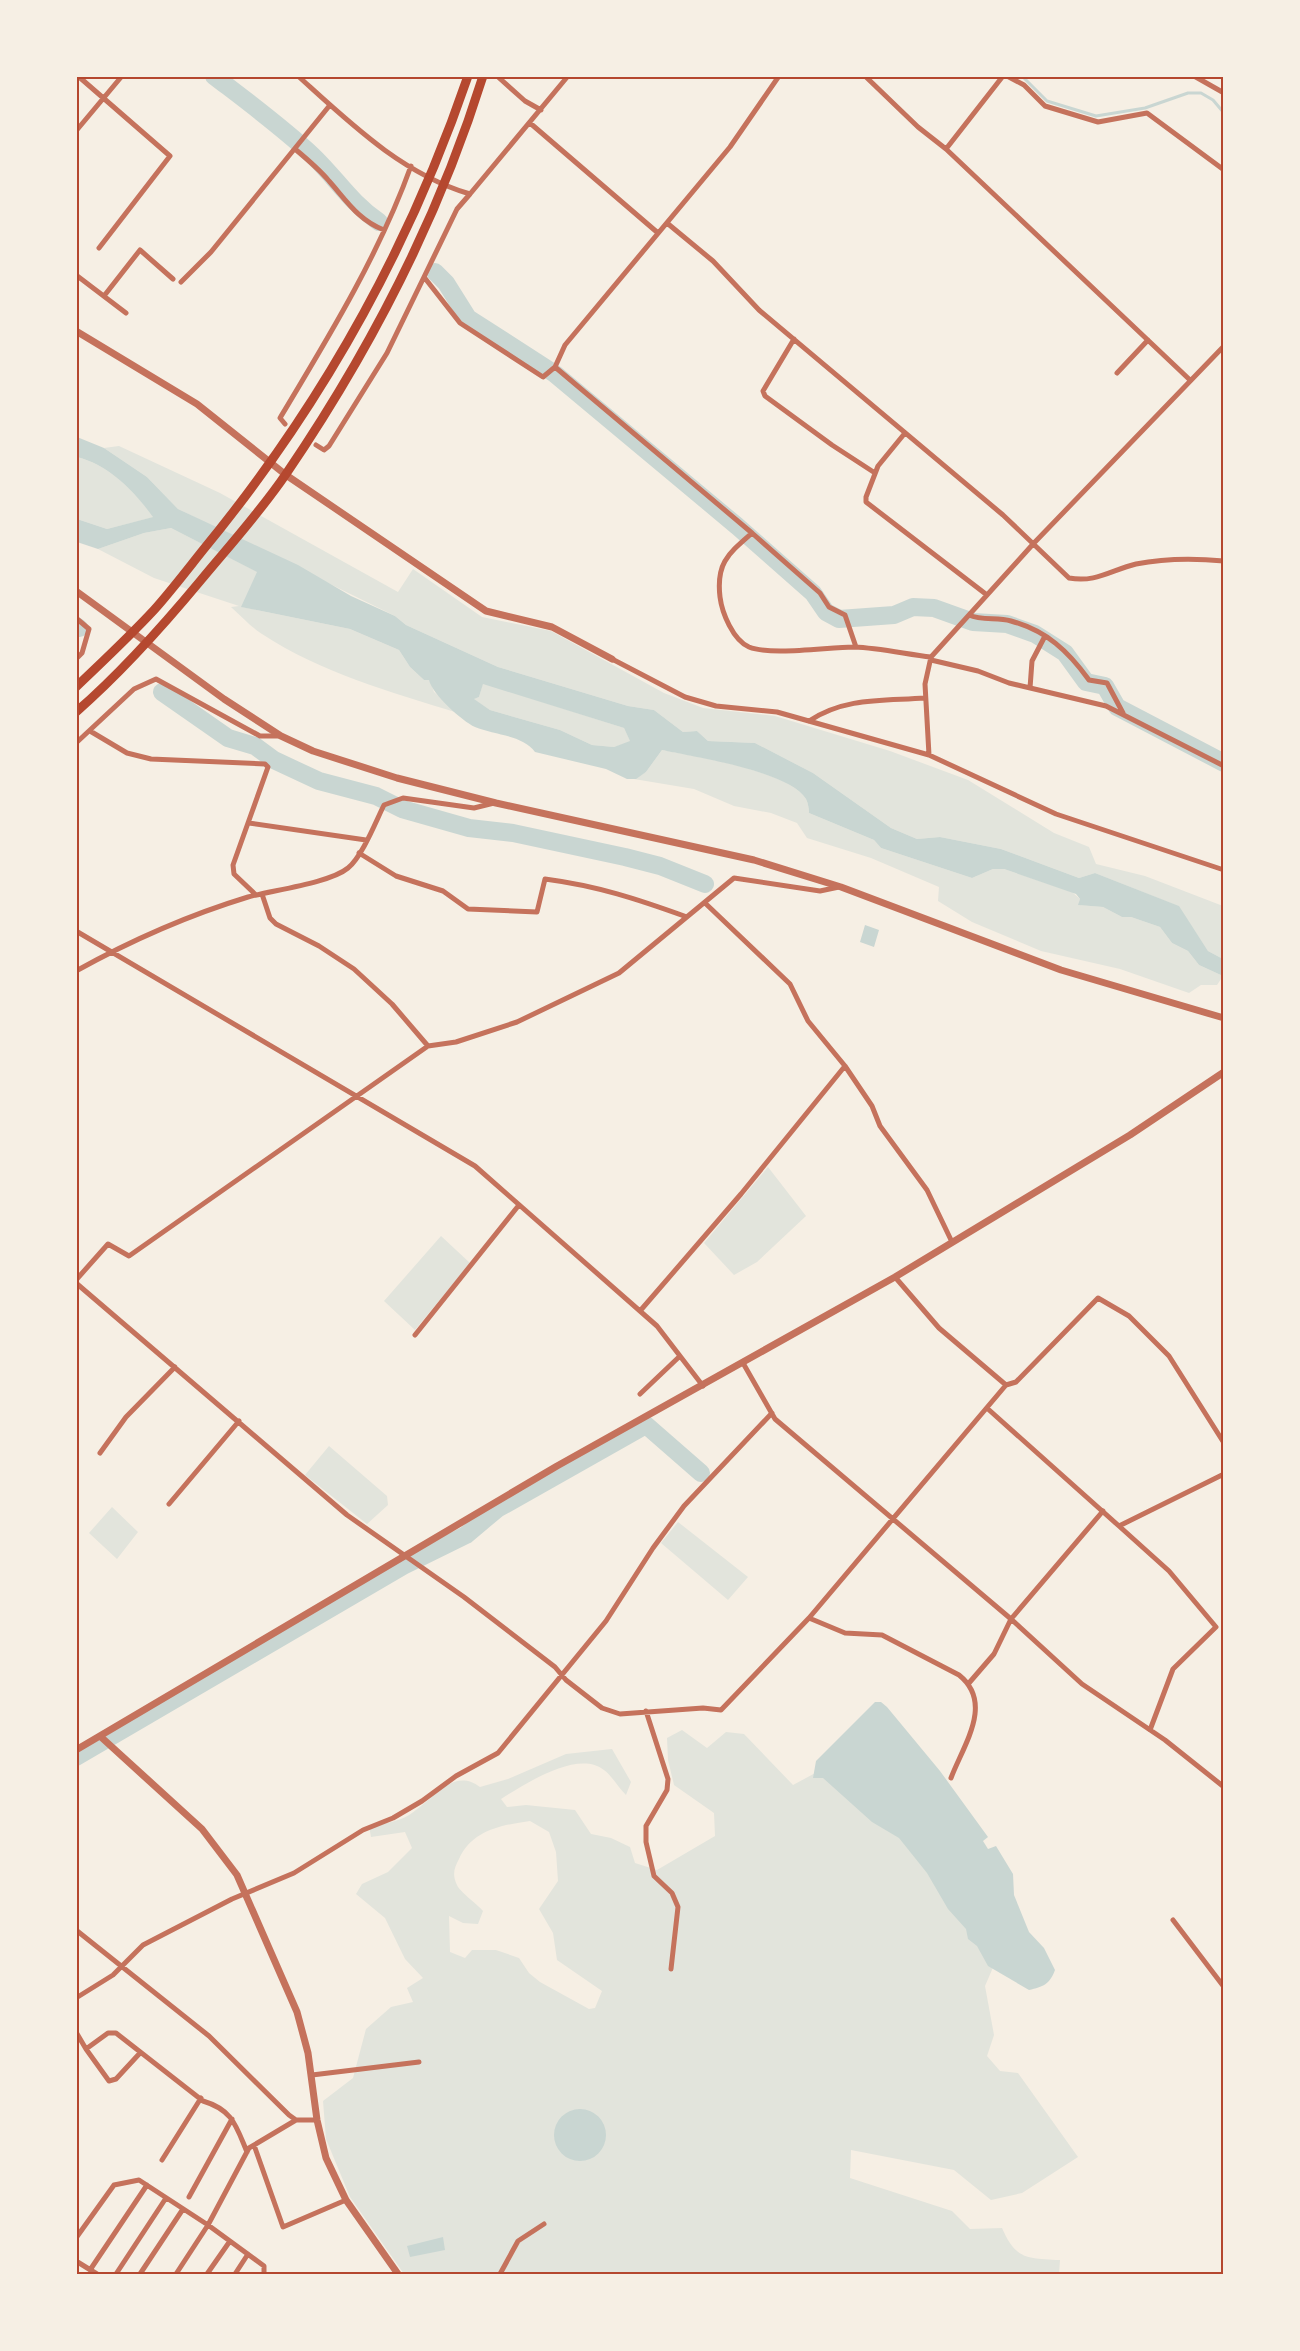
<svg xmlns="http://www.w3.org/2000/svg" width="1300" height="2351" font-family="'Noto Sans',sans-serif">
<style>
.green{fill:#e2e4dc;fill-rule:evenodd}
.water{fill:#c9d6d2;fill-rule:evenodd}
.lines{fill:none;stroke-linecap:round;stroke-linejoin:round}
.stream{stroke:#c9d6d2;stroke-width:3}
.river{stroke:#c9d6d2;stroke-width:18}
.minor{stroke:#c5725c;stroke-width:5}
.tertiary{stroke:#c5725c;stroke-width:7}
.trunk{stroke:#b5482f;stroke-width:9}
.neatline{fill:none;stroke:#b5482f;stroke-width:2}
</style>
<rect width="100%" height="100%" fill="#f6efe4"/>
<path class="green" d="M119,446L220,493L398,592L413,569L482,617L551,631L664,693L703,708L775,716L890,751L968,780L1054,833L1089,847L1096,864L1145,876L1223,906V959L1208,951L1178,906L1095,873L1079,878L1001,849L940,837L917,839L891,828L813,773L755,743L708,741L697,731L683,732L654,710L628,706L498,667L406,625L395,616L178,509L147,477L104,448Z
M77,457C109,465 134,491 154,517L107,529L77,519Z
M171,528L258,572L242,607L350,629L399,650L410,667L424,680H430L434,692L458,713C391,692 321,673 262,634C251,627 241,616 231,607L239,606L154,578L98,549L144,533Z
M483,683L624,728L631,742L614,747L592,745L560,730L490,710L473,699L479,697Z
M662,750C694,756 789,771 806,799C808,803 809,809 809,813L874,840L881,848L972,878L993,869H1004L1072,892L1080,899L1079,905L1103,907L1122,917H1131L1160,927L1172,943L1188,951L1199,965L1223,976L1217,985H1201L1189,993L1120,969L1041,951L972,922L938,901L939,887L871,858L807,838L797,823L771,813L734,806L694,789L634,779L646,772Z
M768,1167L806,1216L757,1262L734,1275L704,1243Z
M441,1236L470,1263L415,1330L384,1301Z
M329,1446L387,1496L388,1505L367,1524L305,1475Z
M112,1507L138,1532L117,1559L89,1533Z
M678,1522L748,1577L728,1600L661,1543Z
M682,1730L707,1748L726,1732L744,1734L793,1785L832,1764L910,1832L998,1956L985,1986L994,2035L987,2056L1000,2071L1018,2073L1078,2157L1022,2193L991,2200L954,2170L851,2150L850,2178L952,2211L970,2229L1002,2228C1016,2260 1027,2258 1060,2260L1059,2274H404L350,2197L326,2139L323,2101L353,2078L366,2029L391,2007L413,2002L407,1988L423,1978L405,1959L385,1918L356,1894L362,1884L388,1872L412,1848L405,1832L371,1837L369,1826C379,1824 391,1823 401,1819C429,1808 450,1764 480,1787L508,1779L566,1754L612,1749L631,1782L626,1795C618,1787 612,1776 604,1770C578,1749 525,1784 501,1799L507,1807L526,1805L575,1810L591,1834L611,1838L630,1847L635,1863L657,1870L715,1836L714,1813L674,1785L668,1760L667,1738ZM530,1821L549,1832L556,1852L558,1881L539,1909L553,1933L557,1960L602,1991L595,2008L589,2009L540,1982L529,1973L519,1958L496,1950H472L465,1958L450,1952L449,1916L463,1923L478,1924L483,1911C477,1904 459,1891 457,1885C452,1875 454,1868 459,1859C472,1830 502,1825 530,1821Z"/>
<path class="water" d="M77,437L104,448L147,477L178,509L298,565L351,596L395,616L406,625L498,667L628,706L654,710L683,732L697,731L708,741L755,743L813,773L891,828L917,839L940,837L1001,849L1079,878L1095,873L1179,906L1208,951L1223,959V976L1199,965L1188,951L1172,943L1160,927L1131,917H1122L1103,907L1078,905L1080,899L1076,894L1004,869H993L972,878L881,848L874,840L809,813C809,809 808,803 806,799C789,771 694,757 662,750L646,772L636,779H627L606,769L535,752C523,735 494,735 475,727C462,721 432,694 429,680H424L410,667L399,650L350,629L241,607L257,572L171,528L144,533L98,549L77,542V519L107,529L153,517C134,491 109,465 77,457ZM483,684L624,728L630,741L614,747L592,745L560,730L490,710L474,699L479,697Z
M865,925L879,930L874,947L860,942Z
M875,1702H881L887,1707L940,1771L988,1837L983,1841L988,1849L996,1846L1013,1874L1014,1895L1029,1932L1044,1948L1055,1970C1050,1984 1043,1987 1029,1990L988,1966L977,1946L968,1939L966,1929L948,1909L927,1873L899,1838L872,1822L823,1778H813L816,1761Z
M554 2135a26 26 0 1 1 52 0a26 26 0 1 1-52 0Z
M443,2237L445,2250L410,2257L407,2246Z"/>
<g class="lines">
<path class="stream" d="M1022,76L1047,101L1096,116L1145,108L1188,93H1201L1213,100L1224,113"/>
<path class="river" d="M214,76C248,102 282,127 313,156C337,179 350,202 379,222
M435,272L446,283L468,318L555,374L737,526L813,593L826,612L839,619L894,615L913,607L934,608L973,622L1007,624L1035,634L1065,653L1086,682L1105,686L1117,707L1224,763
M76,626L79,628
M162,692L228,738L255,746L274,760L319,781L376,796L402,809L469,828L513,833L625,857L660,866L705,884
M76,1757L403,1566L466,1535L497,1509L646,1425L701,1473"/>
<path class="minor" d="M78,76L170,156L99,248
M298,76C350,123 402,174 470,194L568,76
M497,76L525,101L541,110
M865,76L918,127L946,149L1190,380
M1007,76L1024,85L1045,106L1098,122L1147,113L1224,170
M1194,76L1224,93
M530,123L658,233
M76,131L122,76
M295,149C307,159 319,169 329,181C346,200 359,221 384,230
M946,149L1003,76
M470,194L457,209L424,277L460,323L543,377L555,367L565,345L730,147L779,76
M667,223L713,261L759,310L1003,515L1069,578C1096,583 1111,570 1136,564C1166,558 1193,558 1224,561
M76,275L126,313
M181,282L211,252L330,105
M104,296L140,250L173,279
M794,339L763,391L765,396L832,445L875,473
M555,367L752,533L820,593L829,607L845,615L856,647
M1117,373L1148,340
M285,424L280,418C328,338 379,255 411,166
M905,433L878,466L866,497V502L987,595
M316,445L324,450L329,446L387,353L424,277
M752,533C728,554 716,563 720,597C722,613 733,640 749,647C771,656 828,647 854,647C879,648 906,654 931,657
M969,615C982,621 997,617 1011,621C1047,631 1068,651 1089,680L1107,683L1123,713
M76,618L89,629L82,653L76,659
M612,659L685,697L716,706L777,712L929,755L1056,814L1224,870
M931,660L978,671L1009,683L1106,706L1224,766
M1030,688L1032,661L1045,636
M809,721C845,697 884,701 925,698
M90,731L127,753L151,759L265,764L268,767L233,865L234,874L256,895
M76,743L134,689L156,679L260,736H280
M929,755L925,684L931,657L1034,543L1224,346
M249,823L366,840
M359,853L396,876L443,891L468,909L537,912L545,879C598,886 637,899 687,917
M262,894L270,918L276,924L319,946L354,969L392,1004L428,1046
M705,903L790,984L808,1021L845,1066L872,1106L880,1126L927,1190L952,1242
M76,931L475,1166L657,1326L703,1386
M76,971C130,941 189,915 248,897C273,890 330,883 348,868C362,857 376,821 384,805L403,798L474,808L494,803
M895,1277L939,1328L1006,1385
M76,1280L108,1244L129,1256L428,1046L456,1042L517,1022L619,973L734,878L820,891L839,887
M76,1283L347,1515L464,1597L555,1667L566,1680L602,1708L620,1714L703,1708L721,1710L809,1618L1006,1385L1016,1382L1098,1298L1129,1316L1169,1356L1224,1443
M640,1311L741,1194L845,1066
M415,1335L519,1205
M743,1363L775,1419L1011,1619L1082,1684L1165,1740L1224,1787
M640,1394L680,1356
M988,1409L1119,1526L1224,1474
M100,1453L126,1417L175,1367
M169,1504L239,1421
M1119,1526L1169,1571L1216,1627L1173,1669L1150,1730
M809,1618L845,1633L882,1635L959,1675C994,1703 964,1744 951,1778
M969,1683L994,1654L1011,1619L1103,1511
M646,1711L668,1779L667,1790L646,1826V1842L654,1876L672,1893L678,1907L671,1969
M1173,1920L1224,1987
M76,1930L209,2036L289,2115L296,2120H317
M76,1998L113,1975L143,1945L232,1899L294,1873L363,1830L393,1818L422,1801L456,1776L498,1753L606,1621L653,1548L684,1506L772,1413
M76,2032L86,2049L108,2033H116L203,2101C233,2110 236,2126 247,2152
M86,2049L109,2081L116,2079L140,2053
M312,2075L419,2062
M254,2145L283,2227L346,2200
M162,2160L201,2098
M189,2197L232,2119
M76,2238L114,2185L139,2180L208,2225L264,2266V2274
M76,2261L97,2274
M90,2270L147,2185
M116,2274L166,2198
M140,2274L183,2209
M176,2274L208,2225L249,2148L296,2120
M207,2274L230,2241
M235,2274L248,2254
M500,2274L518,2241L544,2224"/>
<path class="tertiary" d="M76,331L197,404L286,475L486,611L552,627L612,659
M76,591L224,699L281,736L313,751L397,778L496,803L754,860L841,887L1061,970L1224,1018
M101,1737L202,1829L237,1875L297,2012L308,2053L317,2120L326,2158L346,2200L398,2274
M76,1750L557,1466L895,1277L1130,1135L1224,1072"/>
<path class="trunk" d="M76,687C102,662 129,637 154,610C171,591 187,570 203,550C319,409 409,249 468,76
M76,712C122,672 162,627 201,580C230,545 261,511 286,474C369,352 439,217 483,76"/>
</g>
<rect width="1300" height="2351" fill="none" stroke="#f6efe4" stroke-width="156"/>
<rect x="78" y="78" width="1144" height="2195" class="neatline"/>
</svg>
